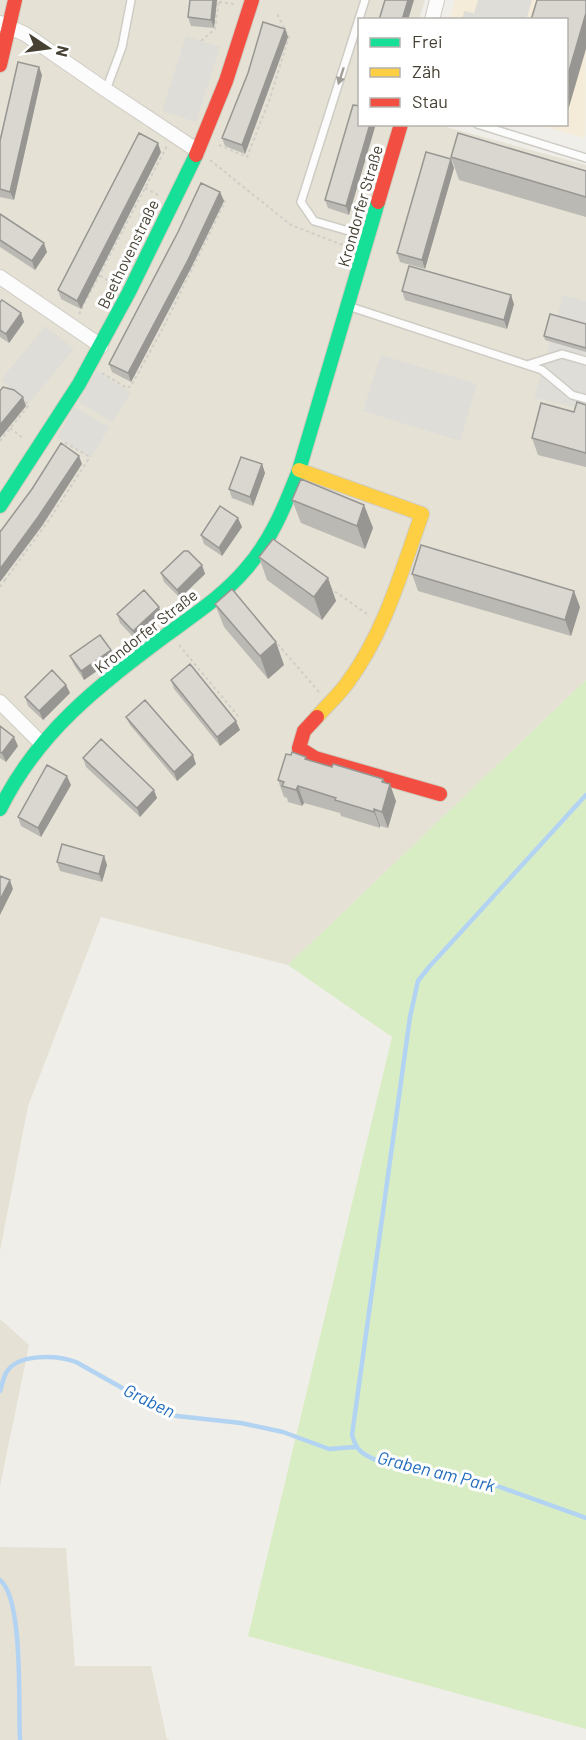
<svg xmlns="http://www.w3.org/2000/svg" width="586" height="1740" font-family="Barlow,sans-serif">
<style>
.residential{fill:#e5e1d4}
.commercial{fill:#f4ecd9}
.green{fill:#d9edc5}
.parking{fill:#dfddd8}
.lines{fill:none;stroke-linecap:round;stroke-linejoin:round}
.stream{stroke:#b3d3f2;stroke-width:4.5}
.lane-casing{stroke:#ceccc5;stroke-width:10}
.street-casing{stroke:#ceccc5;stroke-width:16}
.fast-casing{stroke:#d0ccbe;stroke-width:16}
.slow-casing{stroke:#d0ccbe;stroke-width:16}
.jam-casing{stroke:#d0ccbe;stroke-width:16}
.path{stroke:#d1cec9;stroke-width:2;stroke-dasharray:3 3;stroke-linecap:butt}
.lane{stroke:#fdfcfc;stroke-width:7}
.street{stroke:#fdfcfc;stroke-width:14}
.fast{stroke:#16e098;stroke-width:14}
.slow{stroke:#ffcf43;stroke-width:14}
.jam{stroke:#f24e42;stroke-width:14}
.wall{fill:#bbb9b3}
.shaded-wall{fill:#989692}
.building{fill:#d9d7d0;stroke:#989692;stroke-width:1.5}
.oneway{fill:#a29e98}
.labels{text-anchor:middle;stroke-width:6;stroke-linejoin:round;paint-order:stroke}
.street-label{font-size:16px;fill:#464133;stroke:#fff}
.water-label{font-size:18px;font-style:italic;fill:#226cbc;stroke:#fff}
</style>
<rect width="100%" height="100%" fill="#f0eee8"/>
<path class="residential" d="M0,0H425L419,19L360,20V124L439,125L586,165V680L288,965L101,917L28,1106L0,1251Z
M0,1319L29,1345L0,1486Z
M0,1547L66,1548L75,1666H151L167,1739L171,1740H0Z"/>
<path class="commercial" d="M455,0H586L585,138L539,125L566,124V20H450Z"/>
<path class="green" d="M586,680V1729L248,1636L392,1037L288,965Z"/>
<path class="parking" d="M478,0H532L527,17L534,19L462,20L464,11L474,13Z
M186,36L220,47L196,122L162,111Z
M563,295L586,301V410L534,398Z
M45,326L74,349L29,403L1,380Z
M381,355L477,384L460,441L363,411Z
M96,371L131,392L113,422L78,402Z
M74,407L109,427L91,458L57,437Z"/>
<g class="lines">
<path class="stream" d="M586,795L429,967L418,981L410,1017L352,1435C356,1450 362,1454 376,1460L483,1481L586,1518
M0,1391C2,1386 3,1378 6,1373C17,1353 57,1355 76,1362L165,1412L177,1416L241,1423L283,1432L329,1449L355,1447
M0,1580C24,1599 18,1708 20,1740"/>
<g class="lane-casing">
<path id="lane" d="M365,0L301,202L314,221L366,236
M106,90L122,47L131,0
M477,124L586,158
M348,306L542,370L572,395L586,399
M527,365L562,354L586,361"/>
</g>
<g class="street-casing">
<path id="street" d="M432,20L437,0
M0,23L25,34L106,90L198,151
M0,277L101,346
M0,702L41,743"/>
</g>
<g class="fast-casing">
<path id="fast" d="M0,506L79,384L129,292L196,155
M0,809C38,732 97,687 165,636C192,616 223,596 245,570C271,541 285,506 299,470L378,202"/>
</g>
<g class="slow-casing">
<path id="slow" d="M299,470L422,514C401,572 385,632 348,682C339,695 327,705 317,717"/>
</g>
<g class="jam-casing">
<path id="jam" d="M0,65L15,0
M196,155L226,81L252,0
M378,202L401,124
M317,717L304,731L299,748L315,758L440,794"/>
</g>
<path class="path" d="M219,2L234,4
M201,41L215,29L219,0
M219,145L247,157L270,98L289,37L276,12
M210,160L291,225L348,247
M145,188L158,195
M100,276L116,285
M79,314L167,146
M102,373L127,388L131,386L163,328L225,202L220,195
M10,428L24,439
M0,441L29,405L23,400
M0,576L5,580L49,520L88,460V456L62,441
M0,587L5,580
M330,588L367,614
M262,626L319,692
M179,645L238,716"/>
<use href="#lane" class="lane"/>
<use href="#street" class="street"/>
<use href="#fast" class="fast"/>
<use href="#slow" class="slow"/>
<use href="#jam" class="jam"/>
</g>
<path class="wall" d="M190,0H217L214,28L191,26L188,17Z
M285,29L288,37L245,154L225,146L222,138Z
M42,75L14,200L0,197V141Z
M353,105L349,215L328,208L325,200Z
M161,152L81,309L61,299L58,290Z
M451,157L586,171V217L459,180Z
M454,168L425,269L400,262L397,253Z
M220,192L224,201L191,268L131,382L112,372L109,364Z
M0,214L47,252L35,270L0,247Z
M402,291L514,304L507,329L405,300Z
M0,302L21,313L24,322L9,343L0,337Z
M586,324V352L545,340L544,336Z
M586,405V467L538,455L532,438Z
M262,464L265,473L253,506L232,498L229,489Z
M292,500L364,505L373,528L365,549L301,523Z
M242,527L222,556L204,544L201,535Z
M259,557L328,578L336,601L322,620L267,580Z
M202,565L205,574L180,598L164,582L161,573Z
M412,574L580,607L571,636L418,591Z
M215,604L284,665L268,679L224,627Z
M117,614L162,616L136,640L120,623Z
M111,650L114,659L84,680L74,665L70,656Z
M171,680L240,730L220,746L174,689Z
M66,685L70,693L43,720L28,706L25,697Z
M126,717L196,764L177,781L130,725Z
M0,726L18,746L6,762L0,758Z
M83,758L157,798L140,817L86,767Z
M308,760L332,767L383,779L396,801L388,828L380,826V828L341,816L340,813L304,803L302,806L288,802L287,798L284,797L278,780Z
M71,785L41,837L21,826L18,817Z
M104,856L107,865L102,882L60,871L57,862Z"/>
<path class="shaded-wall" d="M213,0H217L214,28L211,20Z
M408,0H414L408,20H402Z
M586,13V49L567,114V78Z
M285,29L288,37L245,154L242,145Z
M39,67L42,75L14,200L10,192Z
M370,124H376L349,215L346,206Z
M158,143L161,152L81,309L77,301Z
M451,159L454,168L425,269L422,260Z
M220,192L224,201L191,268L131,382L128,373Z
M44,243L47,252L35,270L32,261Z
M511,295L514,304L507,329L504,320Z
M21,313L24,322L9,343L6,334Z
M23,397L26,406L0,438V425Z
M79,456L82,464L42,526L0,582V569Z
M262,464L265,473L253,506L250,497Z
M364,505L373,528L365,549L357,526Z
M238,518L242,527L222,556L219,548Z
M202,565L205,574L180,598L177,590Z
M328,578L336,601L322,620L314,597Z
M574,591L580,607L571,636L565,620Z
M159,607L162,616L136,640L133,631Z
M276,642L284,665L268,679L260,656Z
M111,650L114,659L84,680L81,671Z
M66,685L70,693L43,720L39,711Z
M236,721L240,730L220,746L217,737Z
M14,737L18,746L6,762L2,753Z
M193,755L196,764L177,781L174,772Z
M67,776L71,785L41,837L38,828Z
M383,779L388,792L390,784L396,801L388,828L382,812V782Z
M298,786L304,803L302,806L296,790Z
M154,790L157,798L140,817L137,808Z
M374,809L380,826V828L374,812Z
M104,856L107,865L102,882L99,874Z
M10,880L13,889L0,915V900Z"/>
<path class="building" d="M190,0H213L211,20L188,17Z
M385,0H408L402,20H379Z
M537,0H586V13L567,78V20H531Z
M263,22L285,29L242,145L222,138L248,73Z
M18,62L39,67L10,192L0,189V141Z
M353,105L360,106V124H370L346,206L325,200Z
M139,133L158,143L77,301L58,290Z
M458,133L586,171V197L451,157Z
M426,152L451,159L422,260L397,253Z
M201,183L220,192L188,260L128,373L109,364L178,232Z
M0,214L44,243L32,261L0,240Z
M409,266L511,295L504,320L402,291Z
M2,300L21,313L6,334L0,330V302Z
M550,314L586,324V348L544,336Z
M3,387L14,390L23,397L0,425V391Z
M577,402L586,405V453L532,438L541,403L574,412Z
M61,443L79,456L38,517L0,569V532L32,489Z
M241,457L262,464L250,497L229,489Z
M301,479L364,505L357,526L292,500Z
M220,506L238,518L219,548L201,535Z
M273,539L328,578L314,597L259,557Z
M421,545L574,591L565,620L412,574Z
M184,551H188L202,565L177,590L161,573Z
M232,589L276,642L260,656L215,604Z
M144,590L159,607L133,631L117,614Z
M100,635L111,650L81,671L70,656Z
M190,664L236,721L217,737L171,680Z
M52,670L66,685L39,711L25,697Z
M145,700L193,755L174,772L126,717Z
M0,726L14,737L2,753L0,752Z
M101,739L154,790L137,808L83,758Z
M292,752L306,757L305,759L332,767L333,764L383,779L382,782L390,784L382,812L374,809V812L335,800L336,798L298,786L296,790L282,786L284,782L278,780L286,754L291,755Z
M47,765L67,776L38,828L18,817Z
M62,844L104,856L99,874L57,862Z
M0,876L10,880L0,900Z"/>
<defs><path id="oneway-solid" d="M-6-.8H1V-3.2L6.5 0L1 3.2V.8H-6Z" transform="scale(1.5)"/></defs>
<use class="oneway" href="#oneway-solid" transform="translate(341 76) rotate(108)"/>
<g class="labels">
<g class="street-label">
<text transform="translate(360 206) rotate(-74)" y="6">Krondorfer Straße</text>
<text transform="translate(128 254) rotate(-64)" y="6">Beethovenstraße</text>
<text transform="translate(146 631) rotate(-38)" y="6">Krondorfer Straße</text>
</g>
<g class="water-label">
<text transform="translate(149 1401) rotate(26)" y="6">Graben</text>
<text transform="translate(436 1472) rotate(14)" y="6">Graben am Park</text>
</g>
</g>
<rect x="358" y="18" width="210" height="108" fill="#ffffff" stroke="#b5b3ad" stroke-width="1.5"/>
<rect x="370" y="38" width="30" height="9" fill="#16e098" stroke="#b5b3ad" stroke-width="1.5"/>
<text x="412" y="48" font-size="18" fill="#464133">Frei</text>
<rect x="370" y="68" width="30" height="9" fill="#ffcf43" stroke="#b5b3ad" stroke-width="1.5"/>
<text x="412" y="78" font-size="18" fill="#464133">Zäh</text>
<rect x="370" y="98" width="30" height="9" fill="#f24e42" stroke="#b5b3ad" stroke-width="1.5"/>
<text x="412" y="108" font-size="18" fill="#464133">Stau</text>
<g transform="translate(48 48) rotate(103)" stroke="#ffffff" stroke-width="4.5" paint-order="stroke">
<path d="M0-4.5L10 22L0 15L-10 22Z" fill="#464133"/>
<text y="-9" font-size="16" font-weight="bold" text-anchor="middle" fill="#464133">N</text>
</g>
</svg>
